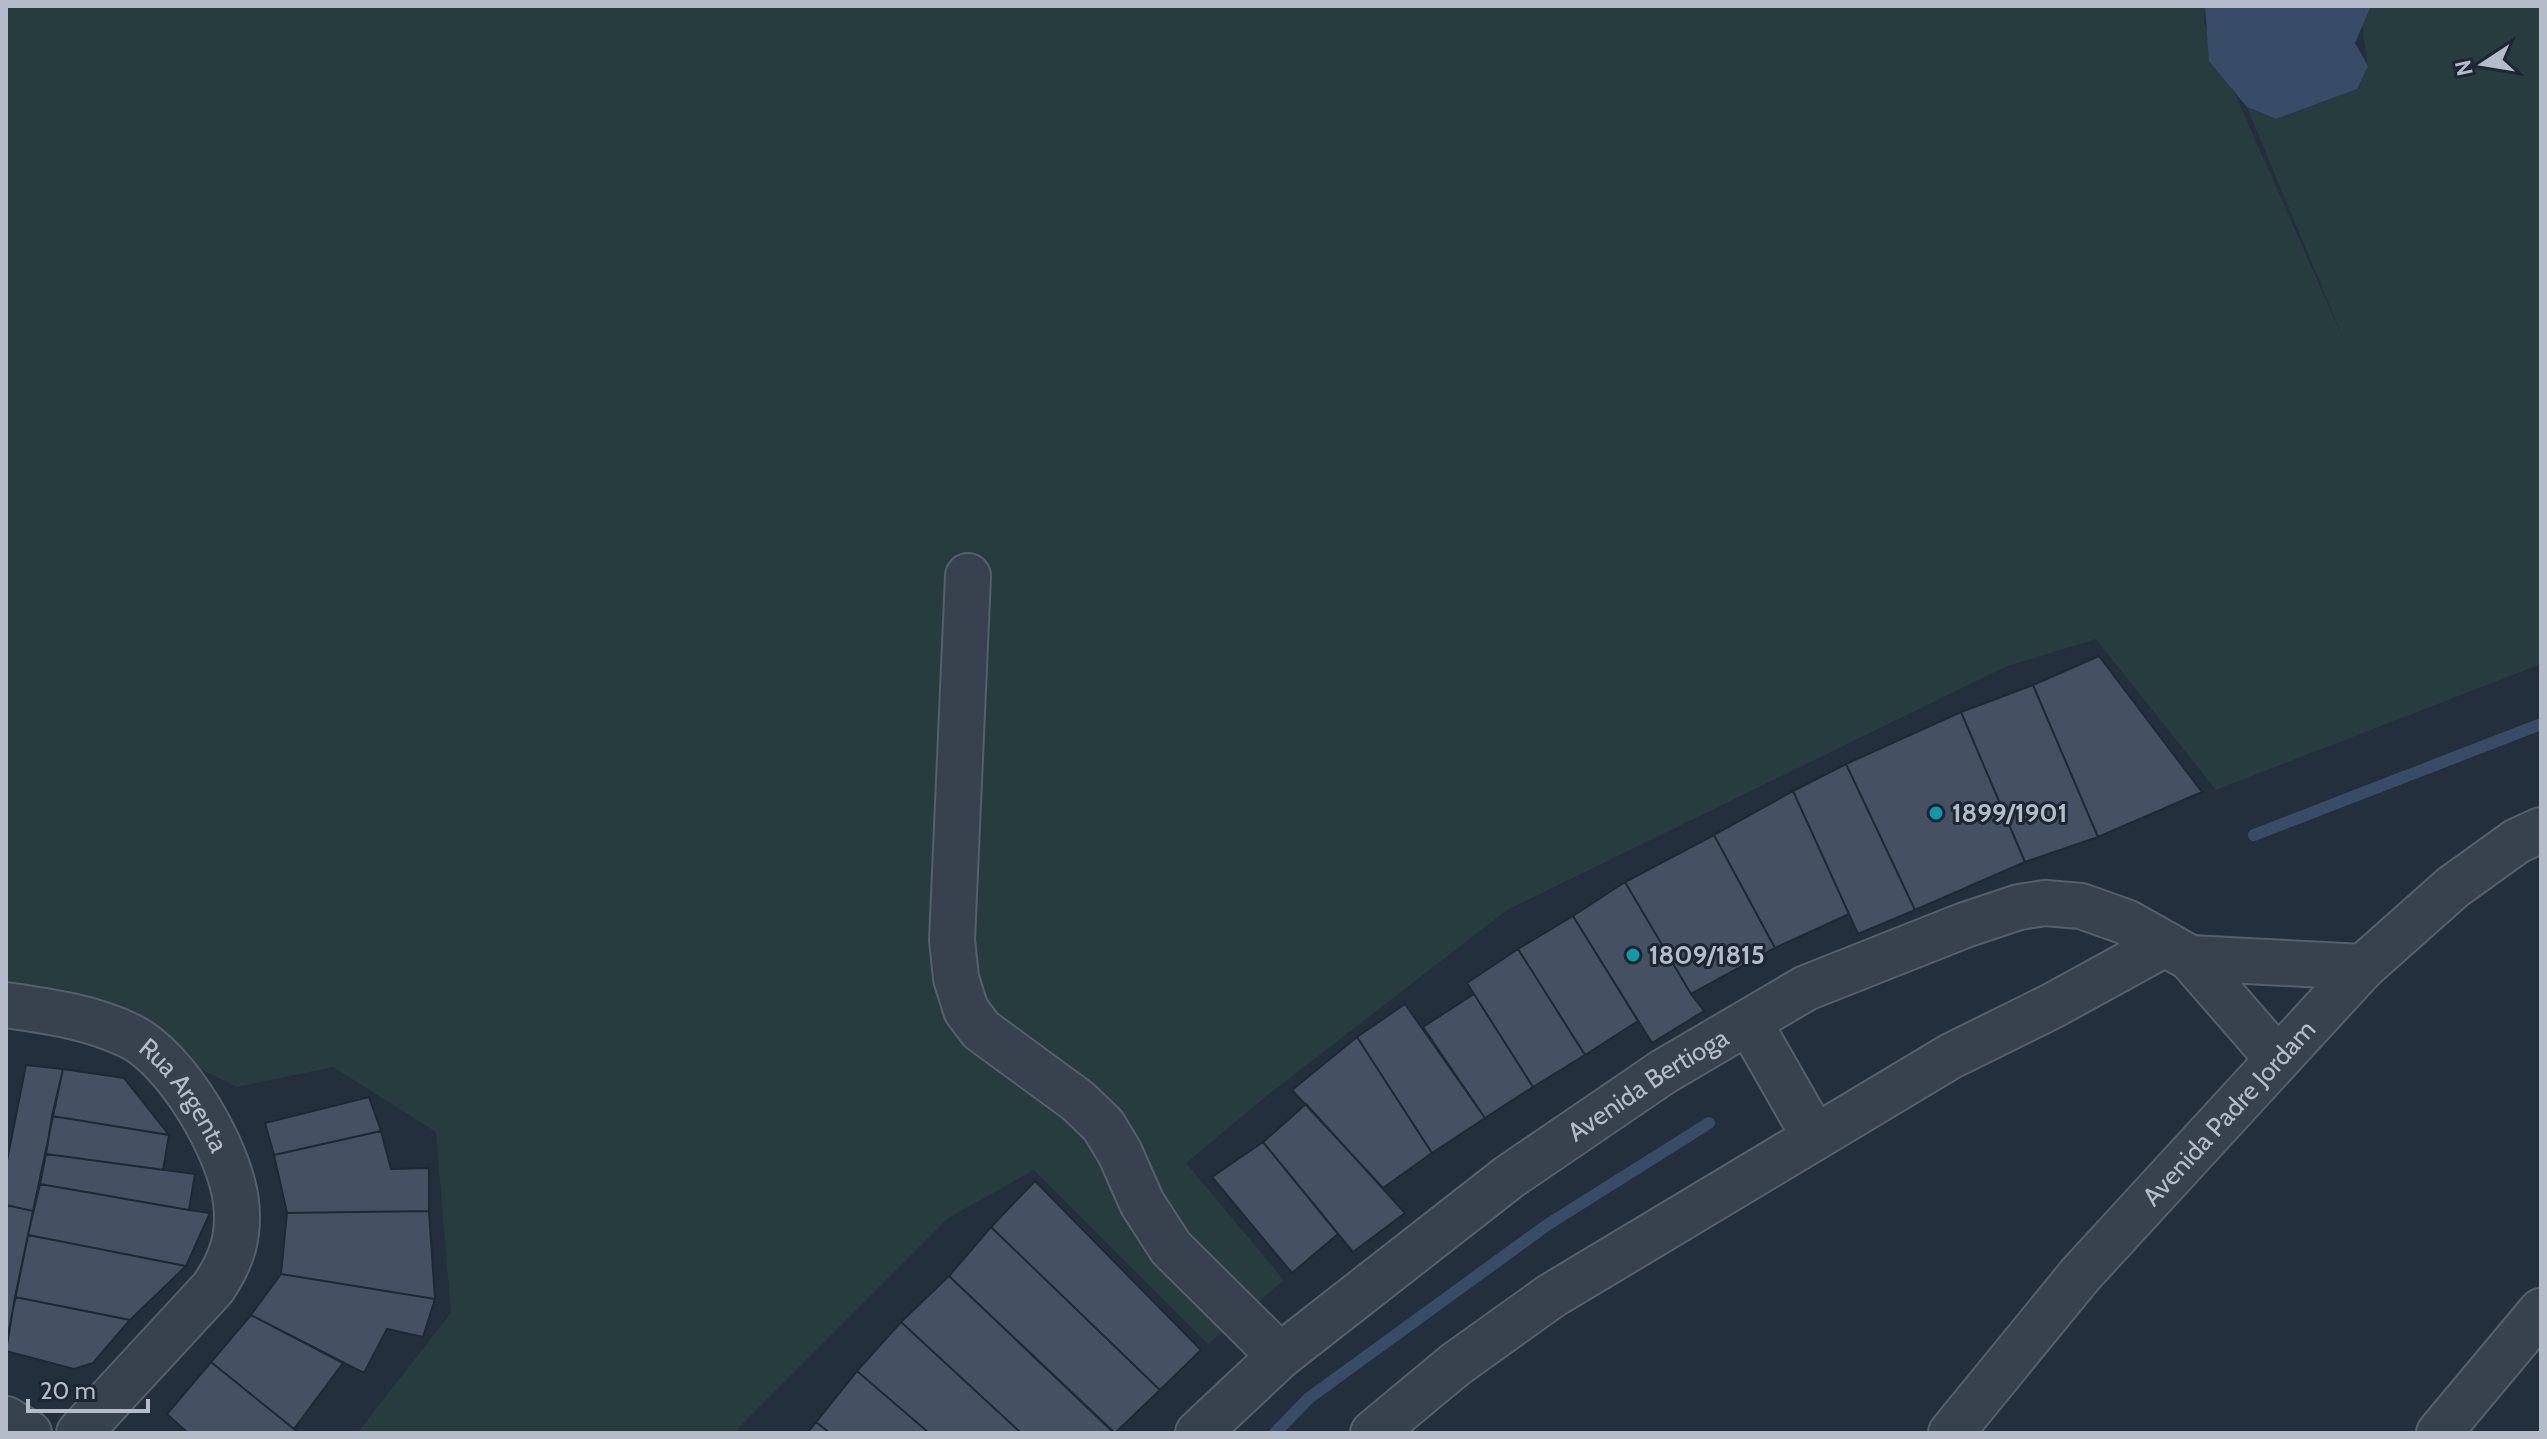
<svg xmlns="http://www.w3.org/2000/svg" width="2547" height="1439" font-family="Cabin,sans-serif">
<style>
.green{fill:#263c3f}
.water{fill:#394c67}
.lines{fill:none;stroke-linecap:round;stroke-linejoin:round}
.stream{stroke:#394c67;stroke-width:12}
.building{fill:#455162;stroke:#1f2835;stroke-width:2}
.minor-casing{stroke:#565f6c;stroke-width:48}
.tertiary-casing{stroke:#565f6c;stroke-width:48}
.minor{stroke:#38414e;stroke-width:44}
.tertiary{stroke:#38414e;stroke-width:44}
.culture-dot{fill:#0f9aa8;stroke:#1d2633;stroke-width:3}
.labels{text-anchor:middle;stroke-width:6;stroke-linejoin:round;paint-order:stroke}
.poi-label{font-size:26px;font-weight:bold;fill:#b4bcc9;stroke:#1d2633;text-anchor:start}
.street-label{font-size:26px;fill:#b4bcc9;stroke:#1d2633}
</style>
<rect width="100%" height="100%" fill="#242f3e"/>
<path class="green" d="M6,6H2205L2204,24L2346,345L2247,107L2276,119L2357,89L2368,66L2359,6H2541V664L2216,790L2096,639L2005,667L1507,910L1265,1097L1186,1163L1284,1280L1208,1344L1034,1170L948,1218L733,1433H357L451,1313L436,1132L333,1067L237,1087L132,1036L6,1008Z"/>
<path class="water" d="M2205,6H2371L2355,43L2368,66L2357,89L2276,119L2247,107L2209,61Z"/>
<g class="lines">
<path class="stream" d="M2254,835L2541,724
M1275,1433L1309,1398L1547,1225L1709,1123"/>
</g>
<path class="building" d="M2099,656L2202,792L2098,837L2033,685Z
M2033,685L2098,837L2025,862L1961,712Z
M1961,712L2025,862L1915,910L1846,764Z
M1846,764L1915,910L1858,934L1793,791Z
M1793,791L1849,914L1775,948L1714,835Z
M1714,835L1775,948L1691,994L1625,882Z
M1625,882L1691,994L1704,1011L1652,1043L1573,916Z
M1573,916L1638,1021L1585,1055L1518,949Z
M1518,949L1585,1055L1533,1087L1467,983Z
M1474,994L1533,1087L1485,1118L1423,1027Z
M1405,1004L1485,1118L1432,1153L1357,1037Z
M1357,1037L1432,1153L1383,1188L1292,1090Z
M26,1065L63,1069L33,1211L6,1205V1166Z
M63,1069L124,1078L169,1135L52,1116Z
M369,1097L381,1131L274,1155L265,1123Z
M1306,1104L1405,1213L1353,1252L1263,1142Z
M52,1116L169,1135L163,1170L46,1154Z
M381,1131L391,1169L429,1168V1211L287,1213L274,1155Z
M1263,1142L1338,1234L1292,1273L1212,1177Z
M46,1154L195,1174L189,1210L40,1184Z
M1035,1181L1201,1350L1160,1390L991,1227Z
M40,1184L189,1210L210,1213L186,1266L28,1235Z
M6,1205L33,1211L6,1344Z
M429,1211L435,1299L281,1274L287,1213Z
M991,1227L1160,1390L1115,1433L949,1276Z
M28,1235L186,1266L130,1320L15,1297Z
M281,1274L435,1299L423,1337L387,1329L364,1373L251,1315Z
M949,1276L1114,1433H1021L901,1322Z
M15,1297L130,1320L93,1363L74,1369L6,1351Z
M251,1315L343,1363L294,1429L211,1362Z
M901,1322L1021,1433H929L857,1371Z
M211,1362L294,1429L299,1433H188L167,1414Z
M857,1371L929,1433H830L816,1422Z
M816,1422L830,1433H807Z"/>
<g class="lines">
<g class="minor-casing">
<g id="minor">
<path d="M968,576L952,940L956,978L966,1010L981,1030L1078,1101L1103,1125L1120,1153L1142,1203L1171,1248L1280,1356"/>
<path id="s1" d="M6,1005C48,1011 91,1017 130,1036C177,1059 230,1150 236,1202C240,1236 232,1260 213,1288L79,1433"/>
<path d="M6,1419L29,1433"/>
<path d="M2439,1433L2541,1311"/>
</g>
</g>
<g class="tertiary-casing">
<g id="tertiary">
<path d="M2190,958L2363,967"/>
<path d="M1749,1022L1814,1136"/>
<path id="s2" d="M1198,1433L1280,1356L1509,1177L1663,1072L1806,988L1965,925L2019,907L2045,903L2081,906L2126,922L2190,958L2277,1058"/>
<path d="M1373,1433L1456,1364L1551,1296L1951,1056L2052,1006L2165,944"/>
<path id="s3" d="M1951,1433L2080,1275L2363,967L2453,887L2517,841L2541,830"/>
</g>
</g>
<use href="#minor" class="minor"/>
<use href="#tertiary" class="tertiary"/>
</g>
<g class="culture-dot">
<circle cx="1936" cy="813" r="8"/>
<circle cx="1633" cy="955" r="8"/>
</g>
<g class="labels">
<g class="poi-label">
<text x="1952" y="822">1899/1901</text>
<text x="1649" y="964">1809/1815</text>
</g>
<g class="street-label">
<text dy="9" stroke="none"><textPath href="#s2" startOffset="570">Avenida Bertioga</textPath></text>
<text dy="9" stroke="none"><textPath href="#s1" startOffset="210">Rua Argenta</textPath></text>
<text dy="9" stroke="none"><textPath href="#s3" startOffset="424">Avenida Padre Jordam</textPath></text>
</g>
</g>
<rect width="2547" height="1439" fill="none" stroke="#b4bcc9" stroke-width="16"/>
<g transform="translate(2483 64) rotate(258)" stroke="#1d2633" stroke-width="6" paint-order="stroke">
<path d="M0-6L14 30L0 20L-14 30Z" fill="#b4bcc9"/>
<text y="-12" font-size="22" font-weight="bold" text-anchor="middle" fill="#b4bcc9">N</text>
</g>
<path d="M28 1399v12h120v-12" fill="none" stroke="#b4bcc9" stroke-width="4"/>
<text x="40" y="1399" font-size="24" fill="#b4bcc9" stroke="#1d2633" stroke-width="6" paint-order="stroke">20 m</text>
</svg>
